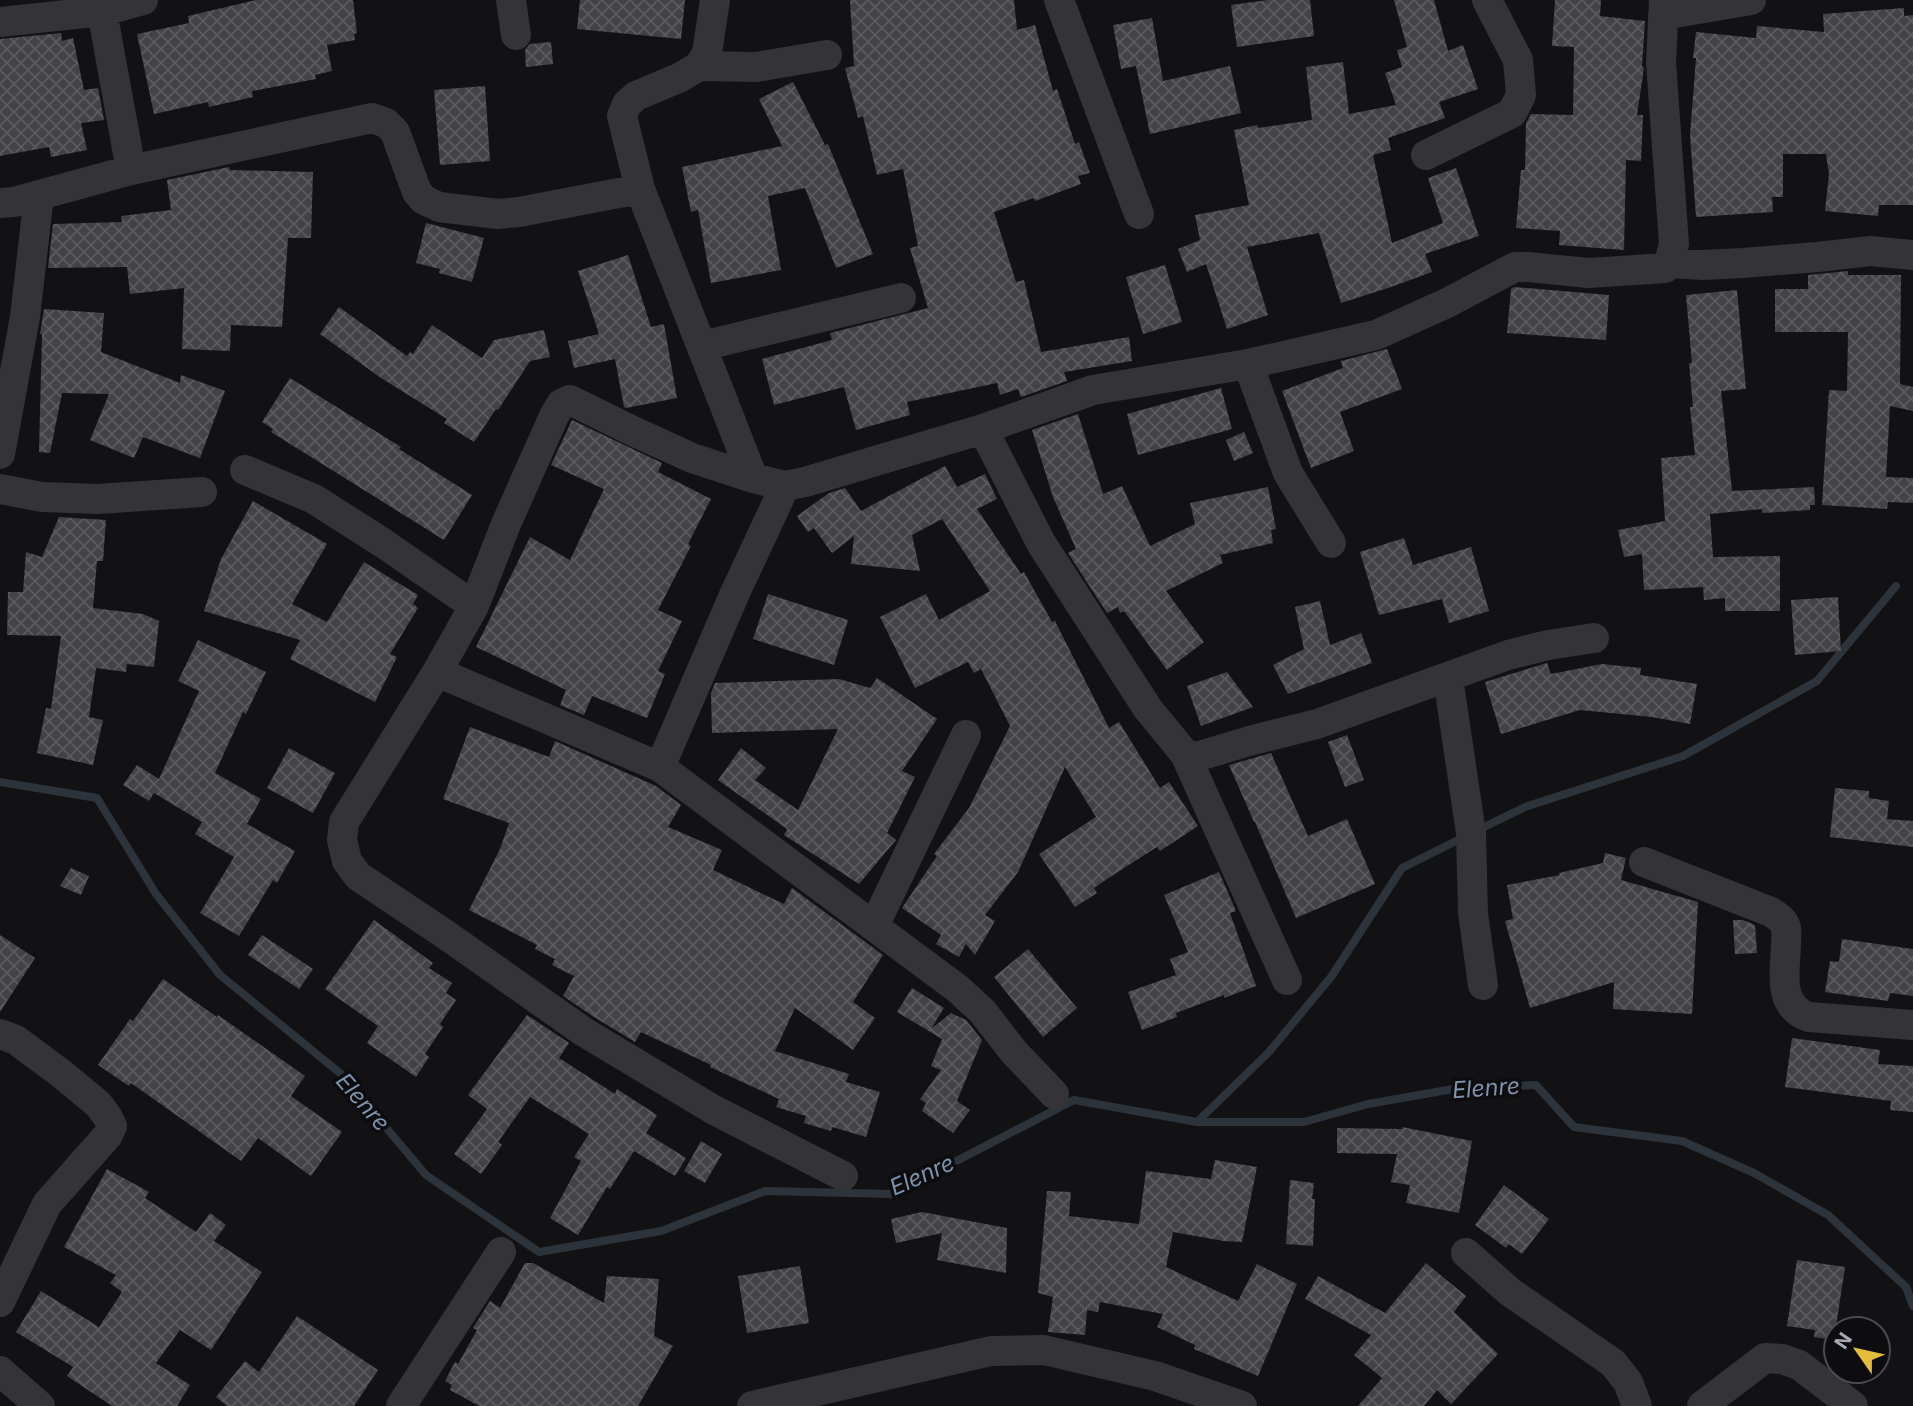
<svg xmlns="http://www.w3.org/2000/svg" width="1913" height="1406" font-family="Inter,sans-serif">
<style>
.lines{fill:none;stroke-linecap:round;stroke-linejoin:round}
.stream{stroke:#2d333b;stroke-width:8}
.building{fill:url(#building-cross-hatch)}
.minor{stroke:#343438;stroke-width:30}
.labels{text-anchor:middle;stroke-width:7;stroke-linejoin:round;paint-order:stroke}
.water-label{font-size:23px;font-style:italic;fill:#7e92ac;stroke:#0d0d0f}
</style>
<defs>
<pattern id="building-cross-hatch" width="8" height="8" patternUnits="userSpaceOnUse" patternTransform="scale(1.75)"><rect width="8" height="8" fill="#424247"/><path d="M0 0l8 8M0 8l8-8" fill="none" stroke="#5a5a5f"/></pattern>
</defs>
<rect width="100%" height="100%" fill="#121214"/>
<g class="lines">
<path class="stream" d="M0,782L97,798L156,894L220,975L341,1074L426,1175L539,1252L661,1231L765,1191L893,1194L1074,1100L1197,1122H1304L1368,1104L1459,1088L1536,1085L1574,1127L1682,1141L1754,1173L1828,1215L1906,1287L1913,1306
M1476,831L1525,807L1683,756L1817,681L1896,586
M1197,1122L1269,1052L1331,977L1402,868L1464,837"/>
</g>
<path class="building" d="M256,0H353L357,33L354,34L355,40L327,45L332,71L315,75L316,79L252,91L253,97L209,107L208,102L154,114L137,34L189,23L188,16Z
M580,0H685L681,39L577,29Z
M850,0H1014L1017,30L1035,25L1053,91L1057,89L1075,144L1079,142L1090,173L1078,176L1081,184L1035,201L1034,198L994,212L1016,282L1024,280L1041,352L1129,337L1132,361L1064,372L1067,381L1021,397L1018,389L1000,395L997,383L907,402L910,415L856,430L844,387L774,405L762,359L832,340L830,333L928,308L910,248L918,246L903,169L877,175L863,116L858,118L845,68L854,66Z
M1268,0H1310L1314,36L1237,47L1231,5Z
M1394,0H1434L1448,51L1463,45L1478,89L1439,102L1445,118L1388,138L1391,150L1373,155L1392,243L1443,223L1428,178L1456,168L1479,236L1425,254L1432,272L1391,287L1341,303L1319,233L1247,247L1268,315L1227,329L1206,264L1187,272L1178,249L1200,240L1195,215L1249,205L1234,130L1257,125L1258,128L1312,120L1306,67L1343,62L1349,114L1396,105L1385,73L1402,67L1397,50L1407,47Z
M1555,0H1601L1600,16L1645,21L1642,66L1644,68L1637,115H1643L1641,161L1626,160L1624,250L1559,245L1560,231L1516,228L1521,170H1525L1526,123L1531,114L1573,115L1574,47L1552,46Z
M1904,8V16L1913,15V205H1879L1878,216L1825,211L1829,174L1826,154H1783V197H1772L1773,212L1696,217L1690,135L1696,58H1693L1696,32L1756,38L1757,26L1824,32L1823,14Z
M1152,18L1163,81L1230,66L1241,113L1150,134L1136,66L1121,69L1113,25Z
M61,33L62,41L73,38L84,90L98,88L104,120L81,123L87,150L51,157L49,147L0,156V39Z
M551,42L553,64L526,67L525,50L530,44Z
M793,82L825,145L828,144L873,254L836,268L805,188L768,196L781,270L711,283L698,210L691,212L682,167L782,146L759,99Z
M485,86L490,161L440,165L434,90Z
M229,167L230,170L313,172L311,238H288L282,327L231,325L230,351L182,349L184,288L130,294L127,267L48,268L53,224L122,222L121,216L171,210L167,180Z
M426,223L484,238L472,282L439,273L440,269L416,263Z
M628,255L651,327L664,324L677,398L626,408L624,407L615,359L574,368L568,341L599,334L578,271Z
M1165,265L1182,322L1143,334L1126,277Z
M1848,271V275H1901L1900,384L1913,387V411L1890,406L1886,477L1913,478V503L1888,502L1887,509L1822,505L1829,390L1847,391L1848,332H1775V289H1808V275Z
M1514,287L1609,295L1606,340L1507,333L1511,289Z
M1737,290L1746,389L1721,391L1732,491L1814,487L1815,505H1810V510L1762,513V509L1710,514L1713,557L1780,556V611H1725V598L1704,600L1703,587L1644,590L1642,554L1624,557L1618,530L1665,521L1661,458L1695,455L1690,407H1693L1689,363H1692L1686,295Z
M339,307L407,356L410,352L413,354L432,325L482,358L494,340L544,330L550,357L530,361L498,410L496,409L474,442L444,423L447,419L381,378L320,334Z
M44,309L104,313L101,352L180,383L181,375L225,391L200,458L143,437L134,458L90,440L109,394L62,393L50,453L39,452L42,334H40Z
M1387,349L1402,389L1340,412L1354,451L1311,468L1282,391L1343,368L1341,361Z
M290,378L401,447L399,449L472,495L444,540L271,432L273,429L262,422Z
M1221,388L1232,429L1138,455L1127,414Z
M1078,414L1103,494L1122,486L1150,546L1195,524L1190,503L1268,487L1276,529L1271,530L1273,543L1220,555L1223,563L1166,591L1204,642L1167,670L1124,611L1120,613L1118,607L1107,613L1068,553L1076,549L1053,497L1032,430Z
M572,420L662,463L658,472L711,499L688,544L691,546L658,610L682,621L658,671L665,674L647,718L592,696L584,715L560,705L566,690L476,647L530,537L570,560L604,489L551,465Z
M1244,432L1253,453L1234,461L1226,440Z
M945,466L957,487L985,474L997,499L977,509L1021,574L1024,572L1052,622L1055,621L1109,728L1119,722L1160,788L1169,782L1198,826L1160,851L1157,847L1107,879L1094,888L1097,893L1075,907L1039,854L1096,817L1065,767L1018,872L985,915L995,921L975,955L966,944L959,957L936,944L941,935L902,908L937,856L934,854L969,808L1010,726L981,669L974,673L968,662L915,688L880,617L926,594L939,620L990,591L942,519L912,535L920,571L851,564L854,536L832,553L814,528L808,532L797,516L829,493L845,488L861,511Z
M253,501L327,544L292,604L327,622L364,562L418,595L413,604L418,608L390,654L397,657L375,702L290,659L300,640L204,611L221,559Z
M59,517L106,520L103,561H97L93,608L143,614L159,621L154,667L127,664L126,672L96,668L89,717L103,720L93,765L37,753L46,708L51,709L61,636L7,635L8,592H23L26,552L42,557Z
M1404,538L1413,565L1471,547L1489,611L1449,623L1442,599L1379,615L1360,552Z
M768,594L848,620L834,665L753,639Z
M1838,597L1841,651L1795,655L1791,600Z
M1320,601L1330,645L1361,633L1372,663L1288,694L1273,665L1304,649L1295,607Z
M198,640L266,672L246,714L243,712L215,773L261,799L247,824L295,851L277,883L273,880L239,936L200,913L234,857L195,834L202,822L154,793L149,801L123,785L137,765L159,779L199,691L178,681Z
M1547,663L1551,674L1602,664L1641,668L1640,675L1697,684L1690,724L1652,717L1580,710L1501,734L1485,682Z
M1227,672L1253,707L1201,726L1187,686Z
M877,678L937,719L902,771L915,777L887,833L896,840L859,884L784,835L787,829L718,780L741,748L766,768L755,780L798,810L838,729L712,733L711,693L715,683L839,679L870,688Z
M470,727L549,757L555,741L656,786L681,805L668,827L722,850L713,870L784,904L792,888L883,955L853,1002L875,1018L853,1050L795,1008L775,1051L849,1074L846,1082L880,1092L866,1137L832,1127L831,1131L804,1123L806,1116L776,1107L779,1099L710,1067L711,1065L641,1032L635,1042L594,1017L563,996L574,976L552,965L555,959L535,949L537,945L469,910L500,849L509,823L443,799Z
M1347,735L1364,780L1345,787L1328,742Z
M289,748L335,773L313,813L267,788Z
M1271,753L1308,836L1347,819L1375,884L1296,918L1255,822H1254L1229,765Z
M1835,788L1869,791V798L1889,801L1887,819L1913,821V847L1830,837Z
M1605,853L1626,858L1621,880L1698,902L1692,1014L1613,1009L1614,982L1530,1008L1505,921L1513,919L1507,885L1560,875L1559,873L1603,863Z
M71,868L89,876L81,895L60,886Z
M1219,872L1236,911L1230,913L1256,986L1224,998V995L1176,1013L1177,1017L1142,1030L1128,992L1176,975L1170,959L1188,952L1164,895Z
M374,920L433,963L429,968L452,983L446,993L456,1000L440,1024L443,1027L425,1054L429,1057L416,1077L367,1043L378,1026L325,989Z
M1733,920H1743L1755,925L1757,953L1735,954Z
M0,935L35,958L0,1012Z
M262,935L313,969L299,989L248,955Z
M1842,939L1913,949V996L1890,993L1888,1001L1825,992L1830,961L1839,962Z
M1028,949L1077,1008L1043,1037L994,977Z
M163,979L217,1017L218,1015L305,1076L291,1096L342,1132L311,1176L258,1138L241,1161L131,1083L129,1086L98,1065L130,1019L133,1021Z
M912,988L944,1008L931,1029L951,1013L966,1020L982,1040L957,1101L970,1110L953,1133L922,1111L926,1103L920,1099L941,1070L931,1066L942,1039L897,1012Z
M527,1015L569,1043L559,1058L615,1094L617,1089L657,1115L646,1133L686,1158L675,1176L634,1151L610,1189L607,1187L578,1235L550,1218L581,1161L574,1157L589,1134L530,1097L498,1142L502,1145L481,1174L454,1154L487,1109L468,1095Z
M1792,1038L1880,1050L1878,1064L1913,1066V1112L1890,1110L1891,1101L1785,1087Z
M1402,1127L1472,1141L1459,1213L1406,1203L1410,1185L1391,1182L1397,1154L1337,1153V1128L1402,1129Z
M701,1141L722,1154L705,1183L684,1171Z
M1215,1160L1257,1167L1242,1242L1224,1241L1173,1232L1166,1267L1238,1301L1257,1264L1297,1284L1258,1376L1194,1349L1195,1345L1157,1327L1163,1314L1100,1302L1098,1312L1087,1310L1085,1335L1048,1332L1053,1297L1038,1293L1047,1191L1071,1192L1069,1216L1139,1224L1146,1171L1211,1179Z
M107,1169L149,1192L145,1198L196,1232L210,1213L226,1225L214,1241L262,1272L211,1350L180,1330L156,1363L190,1385L177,1406H112L67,1376L73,1367L16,1332L41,1291L99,1327L122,1292L110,1283L116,1275L64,1247Z
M1290,1180L1314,1183L1312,1199H1315L1313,1246L1286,1244Z
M1504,1185L1549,1219L1522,1254L1509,1244L1506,1248L1475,1225Z
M922,1212L1007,1228L1006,1273L937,1260L942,1233L896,1243L891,1219Z
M1797,1260L1845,1267L1834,1340L1814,1337L1815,1330L1787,1326Z
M525,1263H533L604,1303L607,1276L659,1279L654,1336L673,1346L638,1406H479L450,1390L452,1385L445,1381L455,1362L458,1364L477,1330L473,1328L490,1301L500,1308Z
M1426,1263L1466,1296L1454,1312L1498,1354L1451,1404L1437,1390L1424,1406H1358L1382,1378L1354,1355L1371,1335L1305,1299L1318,1276L1385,1313Z
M800,1266L809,1323L747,1333L738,1276Z
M297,1316L378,1370L354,1406H227L216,1397L245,1361L259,1372Z"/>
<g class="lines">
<path class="minor" d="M100,0L131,170
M511,0L516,35
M715,0L707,53L699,66L681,77L636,96L627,104L622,116L640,189L753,478
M1059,0L1139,214
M1663,15L1751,0
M0,22L103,11L143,0
M699,66L756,67L827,55
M1426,155L1512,113L1521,95L1518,60L1487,0
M0,203L14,202L131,170L372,118L386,123L395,132L417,192L424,200L439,207L498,214L519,212L640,189
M1669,263L1703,265L1742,263L1818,257L1870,251L1913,255
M702,346L901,298
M1248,364L1288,473L1331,543
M983,429L1041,543L1148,709L1185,754L1196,757L1249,741L1317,724L1508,655L1548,645L1594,638
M0,454L25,317L39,195
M245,470L314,499L383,543L474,606
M0,489L42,497L98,499L202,492
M437,672L660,767L958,989L982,1011L1014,1052L1054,1094
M1448,678L1471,833L1473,913L1483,985
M1185,754L1287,980
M660,767L735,593L785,486
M1644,862L1771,912C1777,916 1784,920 1786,928C1787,933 1786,940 1786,945C1785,972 1777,1006 1809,1017L1913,1025
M874,926L966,735
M0,1034L16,1040L63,1075L98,1104L107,1116L112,1126L108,1135L47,1204L0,1302
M843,1176L714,1110L584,1032L449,937L358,876L347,861L342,840L344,822L437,672L474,606L506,524L554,416L561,404L570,400L635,432L692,458L753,478L785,486L805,482L983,429L1093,390L1248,364L1376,335L1447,303L1515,267H1528L1589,273L1665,268L1669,263L1674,244L1661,63L1664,0
M1466,1253L1510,1292L1613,1363L1628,1382L1637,1406
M0,1371L40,1406
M401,1406L501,1252
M752,1406L991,1351L1044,1350L1155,1376L1242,1406
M1702,1406L1765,1358L1782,1359L1799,1365L1853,1406"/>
</g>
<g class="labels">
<g class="water-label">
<text transform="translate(1486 1088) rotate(-4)" y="8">Elenre</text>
<text transform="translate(363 1102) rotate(49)" y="8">Elenre</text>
<text transform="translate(922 1175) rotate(-24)" y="8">Elenre</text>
</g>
</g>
<g transform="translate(1857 1350) rotate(304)"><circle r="33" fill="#0d0d0f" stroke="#4a4b51" stroke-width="2"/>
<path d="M0-5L12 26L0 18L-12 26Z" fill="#e3bd3b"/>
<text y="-10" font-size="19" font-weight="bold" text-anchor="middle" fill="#a5a8b3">N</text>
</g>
</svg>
